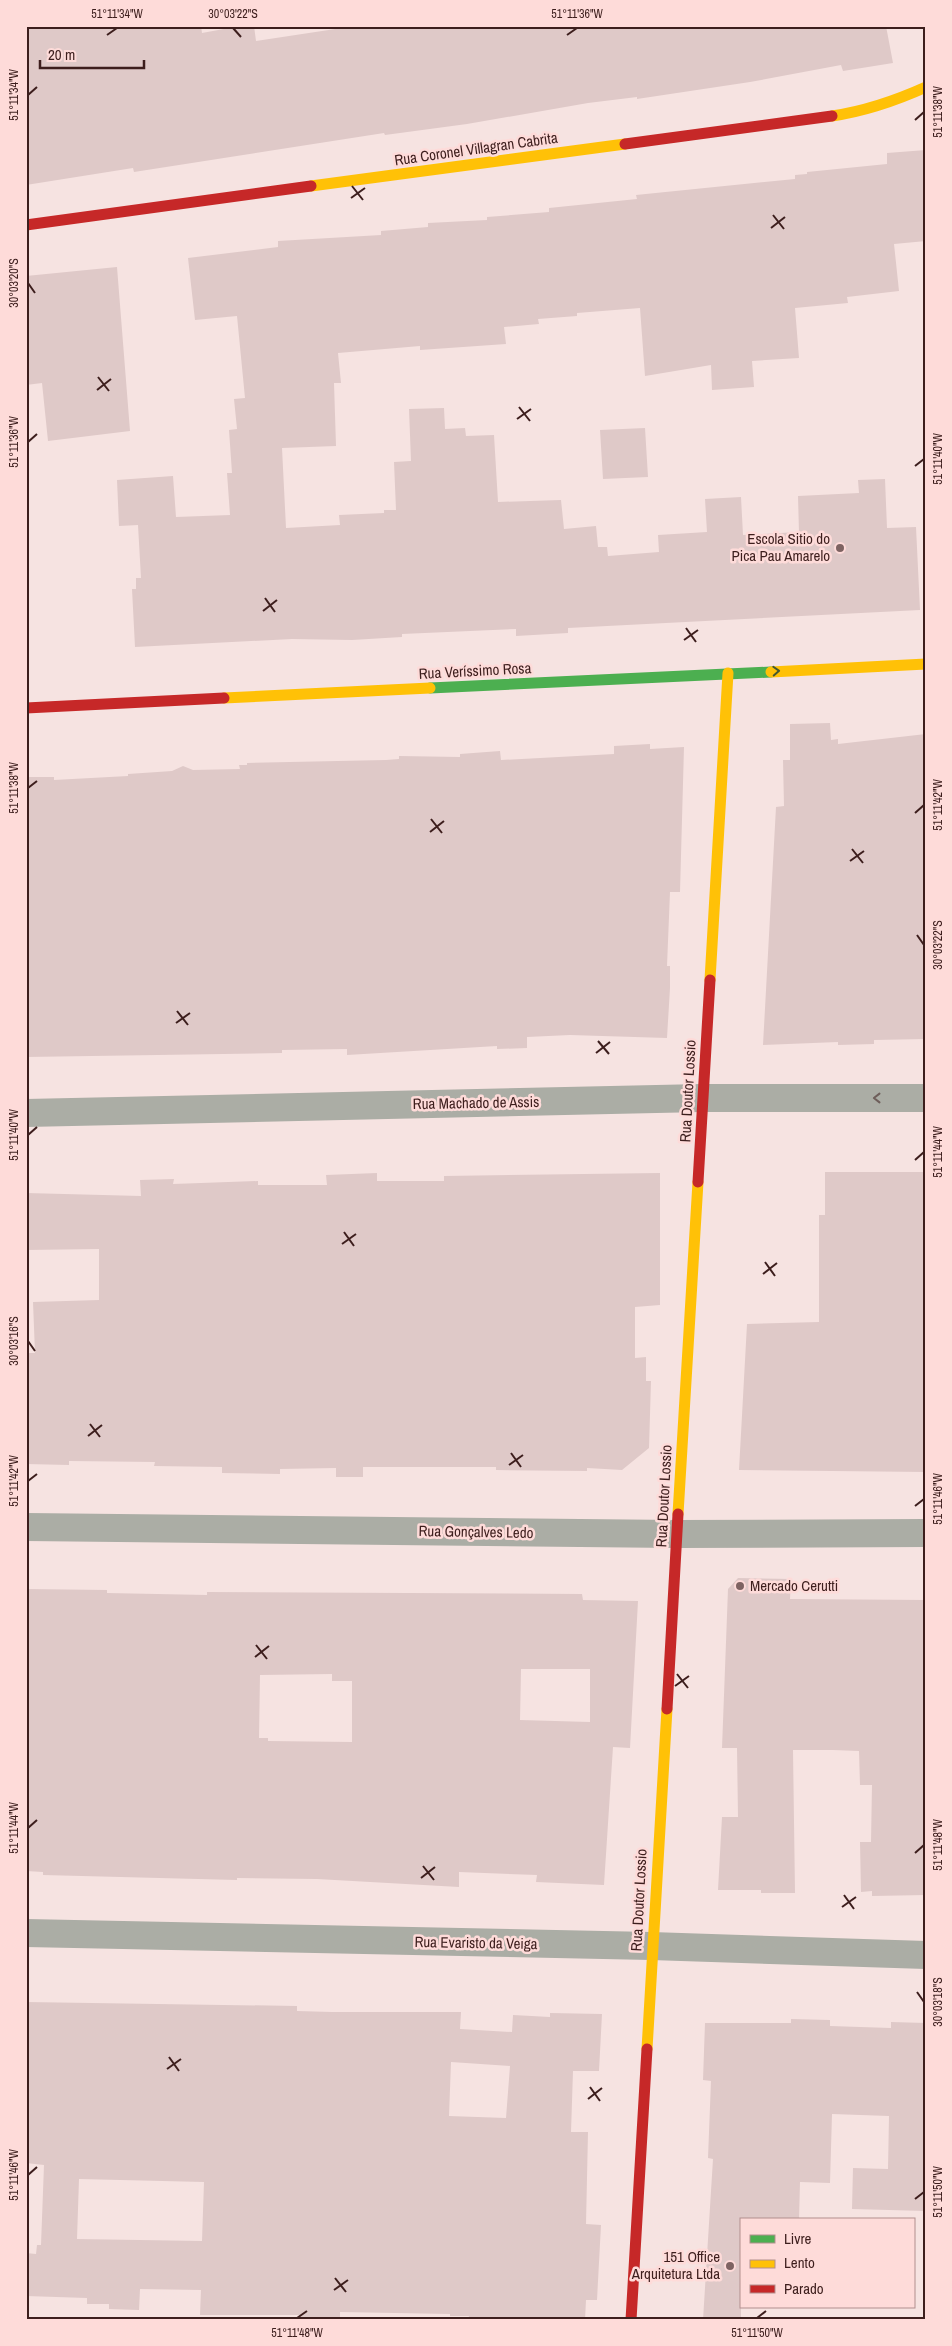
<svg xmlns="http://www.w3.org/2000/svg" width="952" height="2346" font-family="'Archivo Narrow',sans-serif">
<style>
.building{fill:#dfc9c8;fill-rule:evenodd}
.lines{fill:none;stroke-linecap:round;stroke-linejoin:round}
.street{stroke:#abada5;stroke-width:28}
.fast{stroke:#4caf50;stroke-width:11}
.slow{stroke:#ffc107;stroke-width:11}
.jam{stroke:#c62828;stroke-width:11}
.oneway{stroke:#435831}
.oneway2{stroke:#6e5e5a}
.ticks{fill:none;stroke:#3d1e1d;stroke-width:2}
.poi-dot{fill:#7e6362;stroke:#fedbd9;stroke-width:2}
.labels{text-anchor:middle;stroke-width:5;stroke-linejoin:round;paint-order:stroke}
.street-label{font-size:15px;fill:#3d1e1d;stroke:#fedbd9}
.poi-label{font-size:15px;fill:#3d1e1d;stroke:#fedbd9;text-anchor:end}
.neatline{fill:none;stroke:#3d1e1d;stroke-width:2}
.ticks-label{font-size:12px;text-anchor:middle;fill:#3d1e1d}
</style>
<rect width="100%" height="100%" fill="#f6e3e1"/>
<path class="building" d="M26,26H201L202,33L240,26H254L256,41L355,26H886L893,63L843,71L841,65L750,82L637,99V97L588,103L467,124L385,135L384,133L134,172L133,168L26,185Z
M926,150V241L894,244L899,291L847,297L848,303L795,308L799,358L752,361L754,387L712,390L711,365L645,376L640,308L577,313V316L538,319L539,324L504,327L506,344L420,350V346L338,353L341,383H334L336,446L282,448L286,528L340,525L339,515L384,513V510H396L394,462L411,461L409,409L444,408L445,429L465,428L466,436L494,435L498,502L561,500L564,529L596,526L598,547H607L608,556L659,552L658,535L707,532L705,499L741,497L743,535L799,532L798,496L859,493L858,480L885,479L887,528L916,527L920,610L568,628V633L516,636V629L402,634V637L352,640L292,639L135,647L132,589H136V578H141L138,525L119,526L117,480L173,476L176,517L230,515L227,473H232L229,430L237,429L234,399L245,398L237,316L195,320L188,258L278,247V241L381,235V231L428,227V223L487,220V217L549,212V208L637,199L636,195L795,179V175L807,174V172L887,164V153Z
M117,267L130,431L48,441L42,383L26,385V276Z
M645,428L648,477L603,479L600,430Z
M830,723L831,740L838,739V744L926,734V1039L874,1040V1044L838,1045V1042L763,1045L776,807L784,806L783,760H790V724Z
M650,744V749L684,747L680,892H670L667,966H670V988L667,1038L570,1035L527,1037V1048L497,1049V1046L347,1055V1049L282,1050V1053L26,1057V777H54V780L128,776V774L172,771L183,766L193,770L240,769L239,765H247V763L386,760L399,759V756L460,757V754L500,751L501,760L614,754V746Z
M825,1172H926V1472L739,1470L747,1324L819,1322V1215H825Z
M377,1173V1181H444V1176L660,1173V1305L635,1307V1358L646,1357V1381H651L649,1448L622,1470L587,1468V1471L496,1470V1467H363V1477H336V1468L280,1469V1474L222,1473V1467L154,1466L155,1462L69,1461V1465L26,1464V1353H35L33,1302L99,1300V1249L26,1250V1193L141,1196L140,1180L174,1179L173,1184L258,1181V1185H327L326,1175Z
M738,1578L791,1579L790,1599L926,1600V1895L872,1896V1891L861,1892L860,1842H871L872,1785H860L859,1751L833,1750H793L795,1893H761V1890H718L722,1817H738L737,1748H722L728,1589Z
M26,1589L107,1590V1593L207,1595V1592L582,1594L583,1600L638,1601L630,1748L613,1747L604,1885L536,1882L537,1875L459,1872V1887L317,1879L237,1878V1880L43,1875V1872L26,1871ZM521,1669H590V1722L520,1720ZM332,1674V1681H352V1742L268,1741V1738H259L260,1675Z
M26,2002L297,2006V2011L332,2012H461L460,2029L512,2032L513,2015L550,2017V2013L602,2014L599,2071H573L571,2132H588L586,2224L601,2225L597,2300H586L585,2320L468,2319L469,2316H450V2314L340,2312V2320H299V2315H200L201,2290L140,2289L139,2310L109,2309V2304H87V2298L26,2296V2253L36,2254L37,2245H41L44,2165L26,2163ZM451,2062L510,2066L506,2118L449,2116ZM79,2179L204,2182L202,2241L77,2239Z
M791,2019L830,2020V2026L891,2028V2022L926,2023V2211L852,2209L853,2168L888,2169L889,2116L832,2114L830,2183L800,2182L799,2220H741V2320H703L713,2159L708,2158L711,2081L703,2080L705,2023H791Z"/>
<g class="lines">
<path class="street" d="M26,1113L702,1098H926
M26,1527L676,1534L926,1533
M26,1933L651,1946L926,1955"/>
<path class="fast" d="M430,688L771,672"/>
<path class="slow" d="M832,116C866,111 895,101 926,87
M311,186L625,144
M771,672L926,664
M224,698L430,688
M710,980L728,673
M678,1514L698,1182
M647,2049L667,1709"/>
<path class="jam" d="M625,144L832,116
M26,225L311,186
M26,708L224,698
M698,1182L710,980
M667,1709L678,1514
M631,2320L647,2049"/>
</g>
<defs><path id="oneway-chevron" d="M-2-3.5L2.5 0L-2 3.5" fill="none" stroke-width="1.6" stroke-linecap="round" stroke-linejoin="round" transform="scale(1.25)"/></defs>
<use class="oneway" href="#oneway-chevron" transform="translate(776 671) rotate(-3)"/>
<use class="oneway2" href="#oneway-chevron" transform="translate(877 1098) rotate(180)"/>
<path class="ticks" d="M233,28L241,37M107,35L117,28M567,35L577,28M28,95L37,87M915,120L924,112M352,186L363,200M351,198L365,188M773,215L784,229M771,228L785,217M28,283L35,293M98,377L109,391M97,390L111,379M519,407L530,421M517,419L531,409M28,442L37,434M915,466L924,459M265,598L275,612M263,611L277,600M686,628L696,642M684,640L698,630M28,788L37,781M915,813L924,805M431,819L442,833M430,832L444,821M852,849L863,863M850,861L864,851M917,935L924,945M177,1011L188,1025M176,1023L190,1013M598,1041L609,1054M596,1053L610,1042M28,1135L37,1127M915,1160L924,1152M344,1232L354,1246M342,1244L356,1234M765,1262L775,1276M763,1274L777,1263M28,1341L35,1351M90,1424L100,1437M88,1436L102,1425M511,1453L521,1467M509,1465L523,1455M28,1481L37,1474M915,1506L924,1499M256,1645L267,1659M255,1657L269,1646M677,1674L688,1688M675,1686L689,1676M28,1828L37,1820M915,1853L924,1845M423,1866L434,1880M421,1878L435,1867M844,1895L854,1909M842,1907L856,1897M917,1992L924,2002M169,2057L179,2071M167,2069L181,2059M590,2087L600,2101M588,2099L602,2088M28,2175L37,2167M915,2199L924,2192M335,2278L346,2292M334,2290L348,2280M297,2318L307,2311M757,2318L766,2311"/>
<g class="poi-dot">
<circle cx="840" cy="548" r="5"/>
<circle cx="740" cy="1586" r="5"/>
<circle cx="730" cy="2266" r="5"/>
</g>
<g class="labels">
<g class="street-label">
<text transform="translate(476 149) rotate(-8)" y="5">Rua Coronel Villagran Cabrita</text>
<text transform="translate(475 671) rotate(-3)" y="5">Rua Veríssimo Rosa</text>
<text transform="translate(688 1091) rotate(-87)" y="5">Rua Doutor Lossio</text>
<text transform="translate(476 1103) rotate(-1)" y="5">Rua Machado de Assis</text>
<text transform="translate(664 1496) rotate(-87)" y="5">Rua Doutor Lossio</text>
<text transform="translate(476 1532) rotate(1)" y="5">Rua Gonçalves Ledo</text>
<text transform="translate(639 1900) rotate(-87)" y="5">Rua Doutor Lossio</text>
<text transform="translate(476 1943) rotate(1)" y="5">Rua Evaristo da Veiga</text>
</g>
<g class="poi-label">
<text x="830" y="544">Escola Sitio do<tspan x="830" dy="17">Pica Pau Amarelo</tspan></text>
<text x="750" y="1591" text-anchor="start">Mercado Cerutti</text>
<text x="720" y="2262">151 Office<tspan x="720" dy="17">Arquitetura Ltda</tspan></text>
</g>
</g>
<rect width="952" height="2346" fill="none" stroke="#fedbd9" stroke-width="55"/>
<rect x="740" y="2218" width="175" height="90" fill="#fedbd9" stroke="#b18f8e"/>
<rect x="750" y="2235" width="25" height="8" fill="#4caf50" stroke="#b18f8e"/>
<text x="784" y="2244" font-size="15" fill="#3d1e1d">Livre</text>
<rect x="750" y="2260" width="25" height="8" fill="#ffc107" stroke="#b18f8e"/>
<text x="784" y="2268" font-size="15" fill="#3d1e1d">Lento</text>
<rect x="750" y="2285" width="25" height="8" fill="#c62828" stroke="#b18f8e"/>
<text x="784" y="2294" font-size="15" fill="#3d1e1d">Parado</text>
<path d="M40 60v8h104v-8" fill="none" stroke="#3d1e1d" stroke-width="2.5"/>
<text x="48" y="60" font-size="15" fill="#3d1e1d" stroke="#fedbd9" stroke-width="4" paint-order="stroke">20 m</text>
<rect x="28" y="28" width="896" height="2290" class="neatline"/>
<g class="ticks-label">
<text x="117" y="18">51°11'34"W</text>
<text x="233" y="18">30°03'22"S</text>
<text x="577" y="18">51°11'36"W</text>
<text transform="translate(14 95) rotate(-90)" y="4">51°11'34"W</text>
<text transform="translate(938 112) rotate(-90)" y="4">51°11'38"W</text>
<text transform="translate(14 283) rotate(-90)" y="4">30°03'20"S</text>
<text transform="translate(14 442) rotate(-90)" y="4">51°11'36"W</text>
<text transform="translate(938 459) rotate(-90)" y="4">51°11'40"W</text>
<text transform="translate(14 788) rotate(-90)" y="4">51°11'38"W</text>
<text transform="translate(938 805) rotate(-90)" y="4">51°11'42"W</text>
<text transform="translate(938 945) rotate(-90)" y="4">30°03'22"S</text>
<text transform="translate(14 1135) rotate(-90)" y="4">51°11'40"W</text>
<text transform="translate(938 1152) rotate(-90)" y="4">51°11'44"W</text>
<text transform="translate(14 1341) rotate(-90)" y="4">30°03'16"S</text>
<text transform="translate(14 1481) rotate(-90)" y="4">51°11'42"W</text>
<text transform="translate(938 1499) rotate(-90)" y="4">51°11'46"W</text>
<text transform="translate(14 1828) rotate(-90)" y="4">51°11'44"W</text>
<text transform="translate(938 1845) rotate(-90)" y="4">51°11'48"W</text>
<text transform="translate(938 2002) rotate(-90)" y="4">30°03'18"S</text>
<text transform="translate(14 2175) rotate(-90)" y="4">51°11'46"W</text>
<text transform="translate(938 2192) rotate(-90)" y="4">51°11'50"W</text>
<text x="297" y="2337">51°11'48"W</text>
<text x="757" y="2337">51°11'50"W</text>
</g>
</svg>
